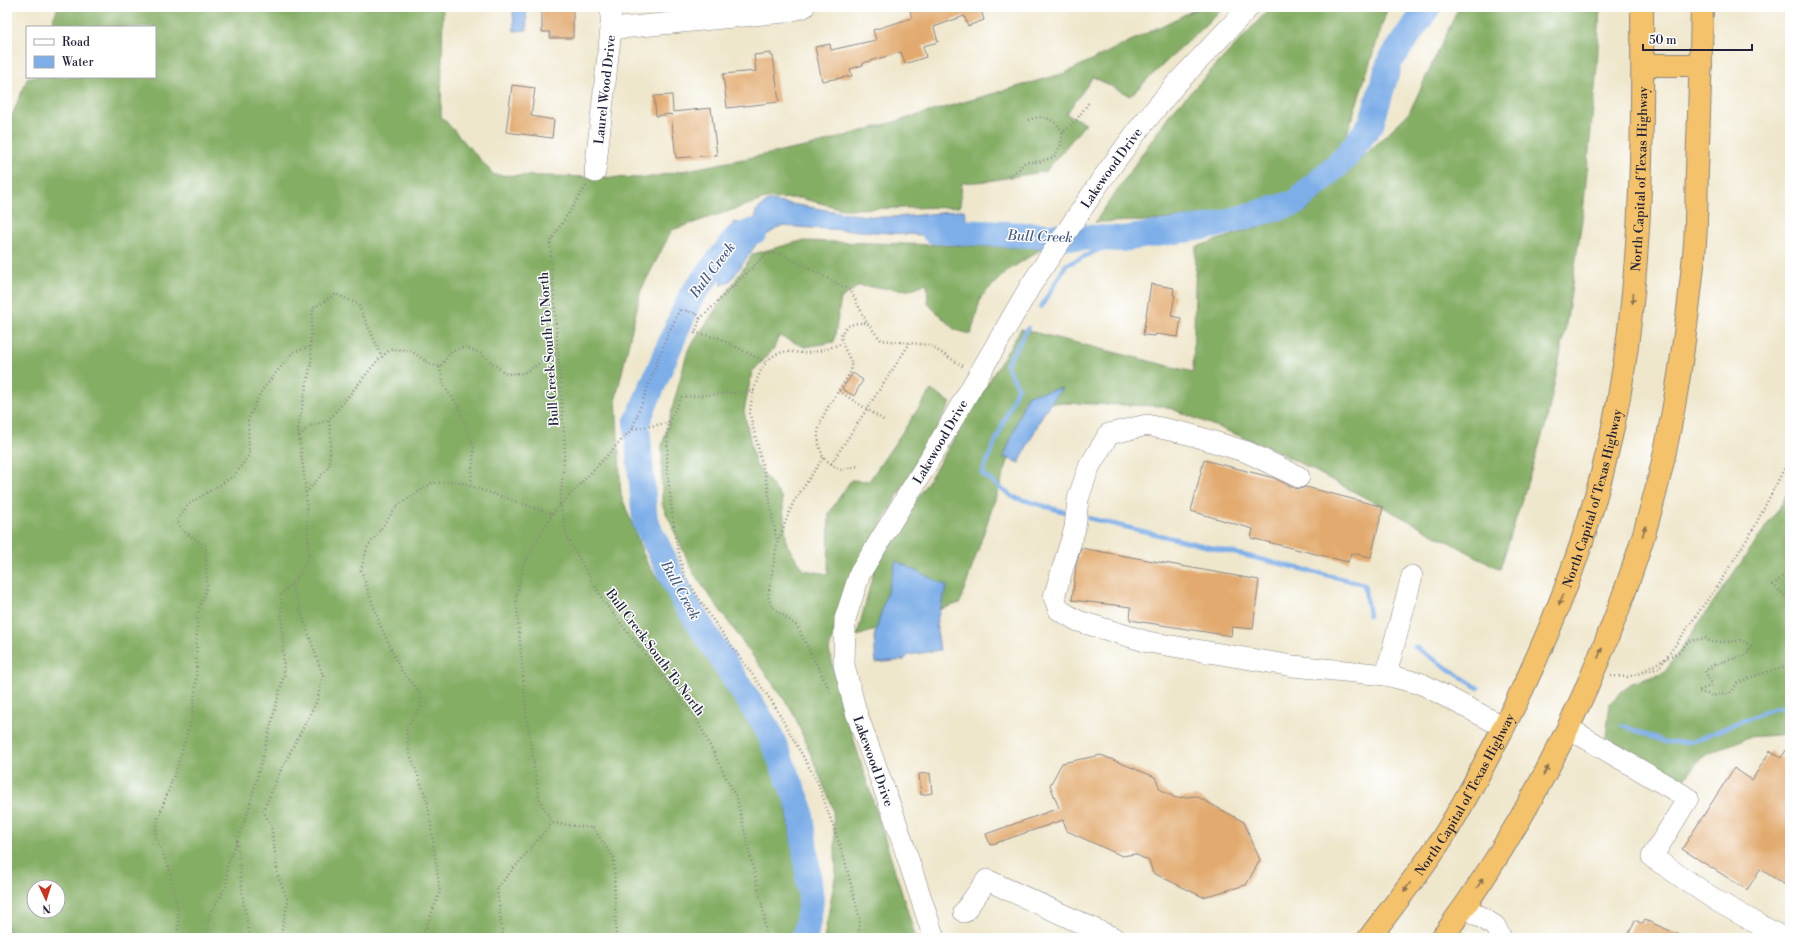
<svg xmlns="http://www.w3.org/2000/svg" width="1797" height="945" font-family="'Libre Bodoni',serif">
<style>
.forest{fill:#85ae65;stroke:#546850;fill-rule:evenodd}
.water{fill:#7daee8;stroke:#506892}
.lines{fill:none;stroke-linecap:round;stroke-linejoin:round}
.stream{stroke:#7daee8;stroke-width:4.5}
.river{stroke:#7daee8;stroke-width:26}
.building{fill:#e2aa6e}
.minor-casing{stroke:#888484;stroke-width:22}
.highway-casing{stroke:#888484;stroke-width:24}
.path{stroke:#888484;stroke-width:2.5;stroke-dasharray:1 3;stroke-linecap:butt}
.minor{stroke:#fff;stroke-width:21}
.highway{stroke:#f4c26a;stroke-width:22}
.oneway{fill:#8b7252}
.labels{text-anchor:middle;stroke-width:3;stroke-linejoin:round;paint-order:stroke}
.street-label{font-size:13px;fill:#22223b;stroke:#fff}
.water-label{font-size:14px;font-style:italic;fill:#465a80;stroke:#fff}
</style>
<rect width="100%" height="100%" fill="#fff"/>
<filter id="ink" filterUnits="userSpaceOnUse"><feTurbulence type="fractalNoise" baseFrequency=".025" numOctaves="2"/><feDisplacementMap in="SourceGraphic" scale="8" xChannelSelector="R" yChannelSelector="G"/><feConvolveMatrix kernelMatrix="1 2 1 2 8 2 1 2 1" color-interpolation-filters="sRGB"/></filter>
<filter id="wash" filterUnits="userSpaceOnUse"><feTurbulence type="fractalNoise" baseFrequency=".012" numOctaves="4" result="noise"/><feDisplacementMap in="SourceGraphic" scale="16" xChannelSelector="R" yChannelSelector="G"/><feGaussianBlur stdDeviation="0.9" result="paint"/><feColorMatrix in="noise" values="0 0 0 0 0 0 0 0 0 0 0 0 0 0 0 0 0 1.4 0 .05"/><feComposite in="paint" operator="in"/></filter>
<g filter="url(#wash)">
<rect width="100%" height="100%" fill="#efe7cc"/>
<path class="forest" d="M58,7H443L441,116L494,175L646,178L810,146L1065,73L1200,7H1224L1130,96L1093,77L1066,114L1086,123L1046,171L989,181L962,183L960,207L843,209L800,198L765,199L672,230L641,290L616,398L621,495L646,561L761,733L784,793L801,903L794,938H7V127L28,77H155V27H50ZM34,887H58V911H34Z
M1271,7H1388L1342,149L1286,206L1151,221L1095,222L1169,115Z
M1459,7H1600L1597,67L1583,213L1565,331L1546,424L1500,569L1273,449L1164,406L1028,402L960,603L857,636L874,570L1021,329L1193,372L1196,247L1306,211L1409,113Z
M801,241L1043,248L1007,271L981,297L971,334L955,330L928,304L927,283L909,290L859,286L841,298L834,342L805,347L779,336L773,350L752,372L744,411L755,463L782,498L787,545L804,570L828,574L829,513L851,480L869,481L931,390L951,403L847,583L829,650L846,715L916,938H824L836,872L833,808L793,712L694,574L662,504V446L688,350L753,254Z
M1790,488V734L1749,737L1703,756L1682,781L1606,737L1610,703L1629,684L1664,673L1779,508Z"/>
<path class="water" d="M513,7H526L527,30L514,31Z
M768,201C805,205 840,214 878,217C906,218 935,213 964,210L970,238L781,226L760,239L731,280L721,286L722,277L728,264L726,235L734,222L745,224L755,222L756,211Z
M1062,388L1044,412L1019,463L1004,457L1027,395Z
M896,561L947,586L936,623L940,650L908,655L904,660L876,663L874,637Z"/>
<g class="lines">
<path class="stream" d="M1041,307L1066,265L1122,239
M1028,328L1006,365L1018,387L982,474L1013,497L1065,512
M1088,518L1364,584L1369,616
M1415,647L1478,688
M1622,725L1665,742H1691L1772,709L1790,707"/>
<path class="river" d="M755,231L737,237L691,296L636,424L637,427L645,521L683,599L768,730L800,807L811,900L805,938
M934,231L1122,239L1212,226L1295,203L1345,158L1371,124L1390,61L1428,7"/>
</g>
<g id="blocks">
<path class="building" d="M542,7H573V38H550V32H542Z
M909,7H986V9L981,10L984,20L968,26L964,16L934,27L938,42L923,46L926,57L905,64L901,52L863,63V65L850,69L852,76L822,81L815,47L830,44L831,50L876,40L873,30L912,18Z
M771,53V56H773L779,102L727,108L723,74L756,71L754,55Z
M512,85L535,88L531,116L554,120L552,138L506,132Z
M672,95L673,112L711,108L717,155L676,158L671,114L656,116L654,96Z
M1151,284L1174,288L1173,295H1175L1171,316L1181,318L1178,337L1156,334L1155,336L1143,335Z
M853,373L863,380L854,396L842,389Z
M1204,460L1274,478L1294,488L1300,489L1306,487L1383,507L1371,557L1351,553L1348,562L1251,538L1253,529L1191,511Z
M1081,548L1259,580L1253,629L1232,627L1231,636L1130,620L1131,607L1072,600L1076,566Z
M1790,744V888L1760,869L1747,890L1682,849L1734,768L1752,780L1770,751L1781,758Z
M1101,755L1155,777L1160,789L1176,798L1196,796L1244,822L1260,860L1246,885L1203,897L1153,873L1149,861L1135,854L1122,856L1067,831L1063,820L990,845L986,834L1059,808L1050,785L1062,763Z
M930,773L932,793L921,795L919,774Z
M1635,920L1643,924L1645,920L1687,938H1627Z"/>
</g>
</g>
<g filter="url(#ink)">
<use href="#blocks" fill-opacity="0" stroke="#888484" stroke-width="1"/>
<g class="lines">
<g class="minor-casing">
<g id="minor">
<path d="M611,29L785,12L804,7"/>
<path id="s1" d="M595,172L611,29V7"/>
<path d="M1299,477L1247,452L1188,434L1147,425L1109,434L1089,467L1078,499L1075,528L1054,597L1059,610L1078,621L1148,642L1293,666L1386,675L1422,684L1504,727"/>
<path d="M1386,675L1412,576"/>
<path d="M1568,728L1688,798L1652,857L1717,901L1783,938"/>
<path d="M1465,907L1495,926L1501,938"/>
<path d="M964,912L987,880L1114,938"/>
<path id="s2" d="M934,938L895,819L856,712L844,665L845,619L860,573L925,467L1031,285L1102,179L1138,130L1176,84L1249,7"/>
</g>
</g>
<g class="highway-casing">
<g id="highway">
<path d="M1643,65H1701"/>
<path id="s3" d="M1369,938C1394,905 1420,872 1443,837C1459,812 1473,785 1487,759C1554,635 1605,501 1625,360C1642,243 1643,125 1642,7"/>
<path d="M1442,938C1527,823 1592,692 1637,556C1669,459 1684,356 1694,255C1697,227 1696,198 1697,170C1699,116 1701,61 1702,7"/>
</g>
</g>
<path class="path" d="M1028,120C1044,114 1053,118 1063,132
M1009,176L1018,170L1025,162H1039L1054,157L1061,145L1063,132L1075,122L1089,102
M586,186L550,242L565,449L560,503L567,537L604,602L698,722L737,799L764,914L766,938
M700,319L765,255L780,253L851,291L867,323
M310,347L313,308L336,294L358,304L382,357
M440,367L444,386L457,404L474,448L471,487
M754,391L682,397L668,423L667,470L675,536L684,575L710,616L773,703L818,783L844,857L860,920L858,938
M839,391L885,421
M633,429L668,423
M299,436L310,426L329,420
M823,458L793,503L777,544L768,596L772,607L797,626L832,695
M831,464L910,343
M857,466L840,470L823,458C821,450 817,442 818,433C821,411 841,390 851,371C853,359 845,353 842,342C838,326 855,322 867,323L881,340L929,345L964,367
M777,543L767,483L750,415C750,404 753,394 756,383C760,369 768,355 783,352C790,351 798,353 805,353C818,352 830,348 843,343
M1790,578L1783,576L1773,585L1790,600
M1643,671L1680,651L1689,641L1705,638L1711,642H1726L1742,640L1751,646L1746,655L1715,664L1705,671L1712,685L1698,691L1713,696L1732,692L1737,683L1757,675L1790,666
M1611,676L1627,677L1659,668L1718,585L1754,528L1788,461L1790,452
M237,841L243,899L250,938
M178,938V912L169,868L155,836L159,816L178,764L192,717L196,684L197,615L207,587L206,546L182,530L177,520L189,504L234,476L249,455L248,419L262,390L293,352L310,347L312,357L298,428L306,492
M208,938L209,915L227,885V866L248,812L284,675L281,595L300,574L309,556L306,493L329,466L331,438L329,420L377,361L391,349L410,350L430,364L440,367L451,352L464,347L480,353L506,374L524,373L558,351
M280,938L288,901L278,876L271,825L263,811L280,772L317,701L323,676L291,583
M286,938L289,937L293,938
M420,938L426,928L440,892L428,803L409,751L406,727L421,708V694L401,670L380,625L361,570L367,548L397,506L432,483L456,481L552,514
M503,938L497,888L552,823
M616,938L614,858L593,828L552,823L539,798L527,720L516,598L523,566L552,514L632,429L667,336L680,309L697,314L700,319L695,333L719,338L765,362"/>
<use href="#minor" class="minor"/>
<use href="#highway" class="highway"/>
</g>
<defs><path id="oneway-solid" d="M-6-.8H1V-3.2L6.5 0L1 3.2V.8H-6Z"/></defs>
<g class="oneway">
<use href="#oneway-solid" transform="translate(1633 298) rotate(95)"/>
<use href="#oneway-solid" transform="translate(1644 531) rotate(-74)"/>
<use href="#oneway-solid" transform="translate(1561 600) rotate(111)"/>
<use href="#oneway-solid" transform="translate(1600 653) rotate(-69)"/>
<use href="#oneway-solid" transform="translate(1546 771) rotate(-63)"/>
<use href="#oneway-solid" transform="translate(1480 883) rotate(-58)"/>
<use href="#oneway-solid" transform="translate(1407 887) rotate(126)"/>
</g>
</g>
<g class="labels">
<g class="street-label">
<text dy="5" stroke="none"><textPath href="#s1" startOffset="83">Laurel Wood Drive</textPath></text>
<text dy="5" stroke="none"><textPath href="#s2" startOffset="859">Lakewood Drive</textPath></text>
<text dy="5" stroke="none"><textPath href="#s3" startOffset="821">North Capital of Texas Highway</textPath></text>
<text transform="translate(548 349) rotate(-94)" y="5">Bull Creek South To North</text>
<text dy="5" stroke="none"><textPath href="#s2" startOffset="536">Lakewood Drive</textPath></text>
<text dy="5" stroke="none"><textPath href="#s3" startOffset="497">North Capital of Texas Highway</textPath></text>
<text transform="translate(656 652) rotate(53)" y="5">Bull Creek South To North</text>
<text transform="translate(874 761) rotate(70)" y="5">Lakewood Drive</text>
<text dy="5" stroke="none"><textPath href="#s3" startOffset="173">North Capital of Texas Highway</textPath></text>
</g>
<g class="water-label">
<text transform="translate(1040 236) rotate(2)" y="5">Bull Creek</text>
<text transform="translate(712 270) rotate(-53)" y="5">Bull Creek</text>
<text transform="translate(681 590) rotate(61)" y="5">Bull Creek</text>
</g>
</g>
<rect width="1797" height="945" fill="none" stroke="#fff" stroke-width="24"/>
<rect x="26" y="26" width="130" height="52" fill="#ffffff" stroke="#a7a7b1"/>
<rect x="34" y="39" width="20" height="6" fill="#ffffff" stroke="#a7a7b1"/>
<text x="62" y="46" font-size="12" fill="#22223b">Road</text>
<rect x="34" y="56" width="20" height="12" fill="#7daee8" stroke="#a7a7b1"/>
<text x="62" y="66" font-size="12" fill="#22223b">Water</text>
<g transform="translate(46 899) rotate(176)"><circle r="19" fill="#ffffff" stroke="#a7a7b1"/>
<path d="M0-3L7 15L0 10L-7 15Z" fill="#c8321e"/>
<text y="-6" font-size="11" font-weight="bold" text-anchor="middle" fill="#22223b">N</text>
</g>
<path d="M1643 44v6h109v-6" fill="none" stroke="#22223b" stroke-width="2"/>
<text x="1649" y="44" font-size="12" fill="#22223b" stroke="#ffffff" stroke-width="3" paint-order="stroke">50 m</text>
</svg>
